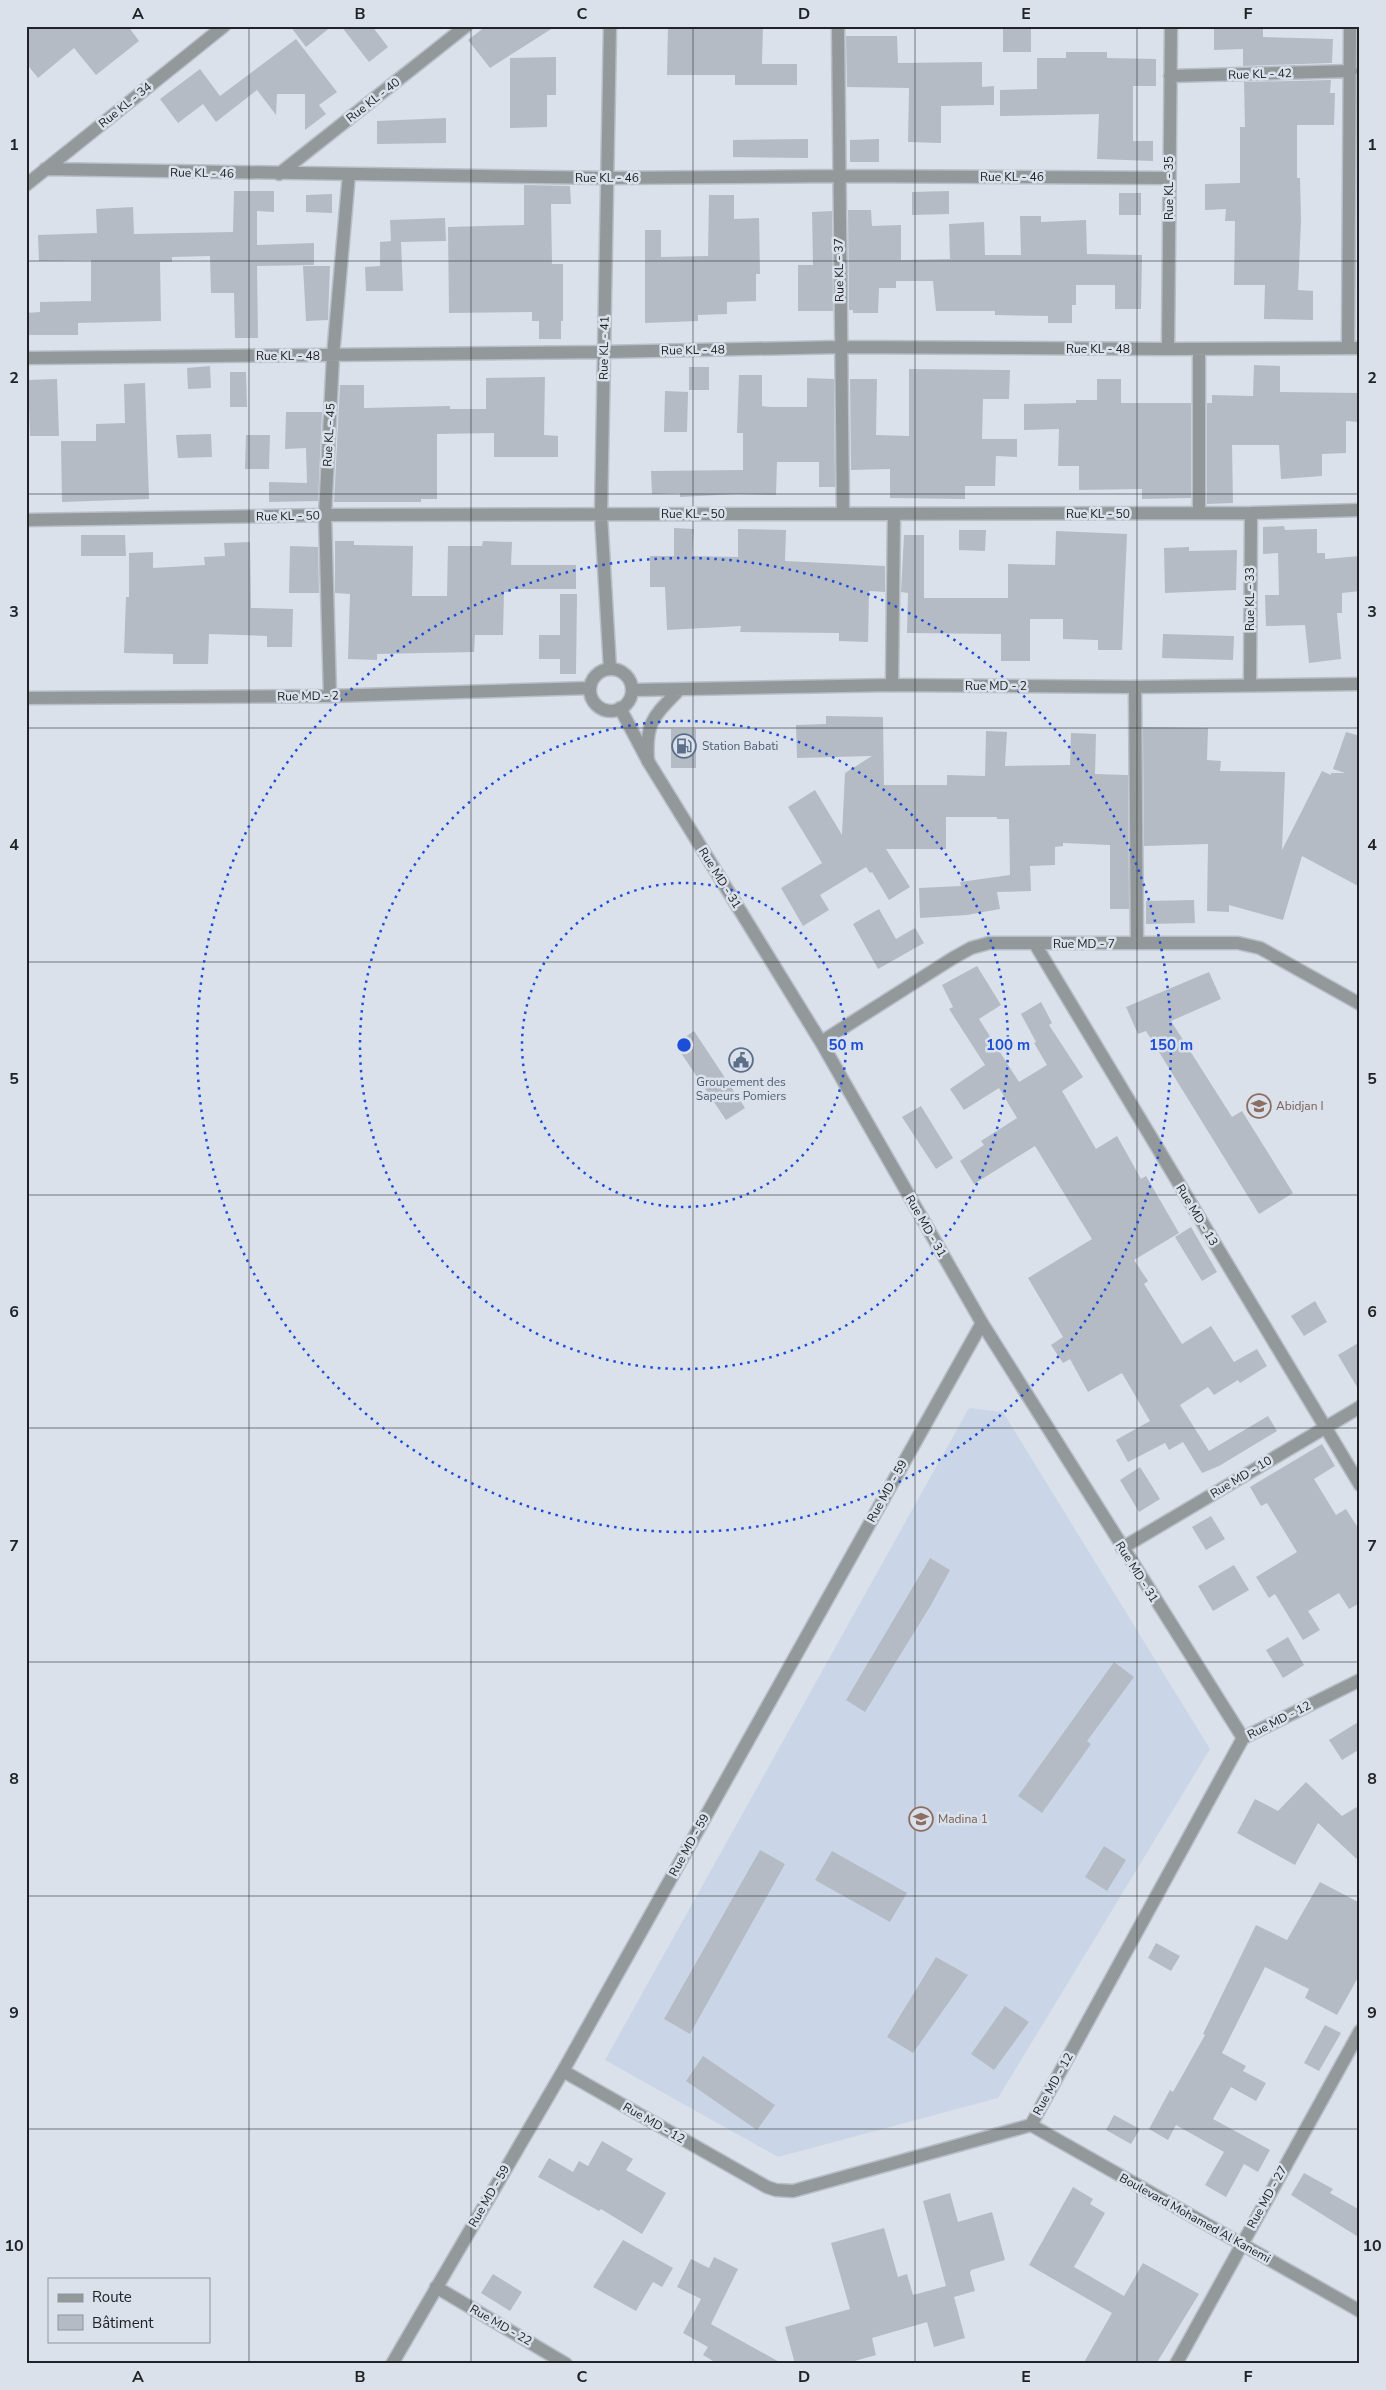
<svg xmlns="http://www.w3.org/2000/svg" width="1386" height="2390" font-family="'Nunito Sans',sans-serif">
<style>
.built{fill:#cad6e7}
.building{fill:#b4bbc5}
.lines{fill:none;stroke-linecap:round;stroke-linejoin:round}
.service-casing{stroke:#b9bfc8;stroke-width:15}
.minor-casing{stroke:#b9bfc8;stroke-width:15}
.tertiary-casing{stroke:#b9bfc8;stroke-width:15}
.service{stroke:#93999b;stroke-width:12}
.minor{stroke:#93999b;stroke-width:12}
.tertiary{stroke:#93999b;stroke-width:12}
.grid{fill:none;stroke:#202226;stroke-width:1;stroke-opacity:0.55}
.ring{fill:none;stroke:#1d4ed8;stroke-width:2.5;stroke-dasharray:2.5 5}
.labels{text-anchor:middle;stroke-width:5;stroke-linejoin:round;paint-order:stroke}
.street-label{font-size:12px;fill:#202226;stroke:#dae1eb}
.service-label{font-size:12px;fill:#4e5e75;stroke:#dae1eb;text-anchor:start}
.education-label{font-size:12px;fill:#785e54;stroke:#dae1eb;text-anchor:start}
.centre{fill:#1d4ed8;stroke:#dae1eb;stroke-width:2.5}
.ring-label{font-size:15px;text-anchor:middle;font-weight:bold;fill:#1d4ed8;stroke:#dae1eb;stroke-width:5;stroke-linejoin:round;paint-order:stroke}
.neatline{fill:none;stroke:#202226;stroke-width:2}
.grid-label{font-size:16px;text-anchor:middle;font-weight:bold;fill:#202226}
</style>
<rect width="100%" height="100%" fill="#dae1eb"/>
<path class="built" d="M969,1408L1003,1412L1210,1749L998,2098L778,2157L605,2060Z"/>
<path class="building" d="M26,26H128L139,41L96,75L74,48L38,78L26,63Z
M290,26H332L306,47Z
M341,26H372L388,47L369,62Z
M486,26H556L490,68L468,40Z
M668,26H763L762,64H797V85H735V75H667Z
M1003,26H1031V52H1003Z
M1214,26H1263V37L1333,39L1332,63L1243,66V49L1214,50Z
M846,36H897L898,63L982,62V87L994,86V105L941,106V143L908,142L909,88L847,87Z
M296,39L337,92L319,105L326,114L305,130V94H277L276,115L257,90L216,122L203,104L178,123L160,99L200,69L220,96Z
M1066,52H1107V58L1156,59V86H1133V141H1153V161L1097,159L1099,114L1000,116V90L1037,89V58H1066Z
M556,57V95H547V127L510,128V58Z
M1331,80L1330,93H1335L1334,125H1297V178H1300L1301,221L1298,290L1313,291V320L1264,319L1265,285H1234L1235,221H1225L1226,209L1205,210V184L1240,183V127H1245L1244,82Z
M446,118V143L377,144V121Z
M808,139V158L733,157V140Z
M879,139V162H850V140Z
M524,185L570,186L571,204H551L552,264H563V321H561V339H539V321H532V312L449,313L448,227L524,225Z
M234,191H274V212L257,211V245L314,243V265L257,266L258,338H235L234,293H211L210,256L172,257V262H160L161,321L78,323V335H26V313L40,312V302L91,301V260L39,261L38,235L97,233L96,209L133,207L134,234L233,232Z
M949,191V214L912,215V192Z
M1119,193H1141V215H1119Z
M332,194V213L306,212V195Z
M709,195H734V219L759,218L760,274H756V301L727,302V314L698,315V321L645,323V230H661V257L708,256Z
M848,210H871L872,226L901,225V260L950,259L949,224L984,222L985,255H1021L1020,216H1041V222L1086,220L1087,254L1142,255L1141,309H1115V285H1076V305H1072V323H1048V316L995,315V311H936L933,281H896V288H879L878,313H853V310H849Z
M832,211L833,311H798V265H813L812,212Z
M445,218L446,241L401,242L403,291H366L365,267L380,266V242L391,241L390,220Z
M303,266H330L328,320L306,321Z
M1254,365L1280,366V392L1360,393V422L1346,421V453L1322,454V476L1281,479L1279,445H1232L1233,503L1207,504V403H1212V395L1253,396Z
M210,366L211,388L188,389L187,368Z
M689,367H709V390H689Z
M909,369L1010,370L1009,399H983L982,439H1017V457L996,456L995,486H965V499L890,498V469L851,470L850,379H877L876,435L909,436Z
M230,372H246L247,407H230Z
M739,375H762V406L770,407H807V378L834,379L835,487H819V462H777L776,495L737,494L680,497V493L652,494L651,471L743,470V433H737Z
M545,377L544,435L558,436V457H494V433L437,434V499H421V502H334L340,385H364V408L450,406V409H486V378Z
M57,379L59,436H30L28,380Z
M1097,379H1121V403H1191V498L1142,499V489L1079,490V466H1058L1059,429L1024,430V404L1076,403V400H1097Z
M145,383L149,499L62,502L61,441H96V424L125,423L124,384Z
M665,391L688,392L687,432H664Z
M286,412H322L318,501L269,502V482L307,483L306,448L285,449Z
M211,434L212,457L178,458L176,435Z
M246,435H270L269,469H245Z
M1284,526L1285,530L1317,529V553H1325V559L1360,556V591L1342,593V613H1337L1341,659L1309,663L1305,625L1266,626L1265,595H1279L1278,553L1263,554V527Z
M674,528L694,529L692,556L738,557V529L786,530L785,561L885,566V592L869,591L868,642L839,641V633L740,632L741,626L667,630L665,587H650V556H674Z
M959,530H986L985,551L959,550Z
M1056,531L1127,534L1122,650H1098V640L1063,639V619H1030V661H1001V634L907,633L908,593L901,592L904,535H924V598H1008V564L1055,565Z
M81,535H125L126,556H81Z
M335,541H354V545L413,546L412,596H447L448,546H482L483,541L512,542L511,565H576V589H511V592H504L503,635H475L474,652L377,654V660L348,659L350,594L335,593Z
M250,542L251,608L293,609L292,647H267V636L209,634L208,664H173V654L124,653L126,597H129V553L153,552V568L205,565L204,557L225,556L224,543Z
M290,546L318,547L319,593H289Z
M1189,547V551L1237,550L1236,590L1165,593L1164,548Z
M560,594H577L576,674H560V659H539V635H560Z
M1163,634L1234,636L1233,660L1162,658Z
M826,716L883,717L884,785H947V775L985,776L986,731L1007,732L1005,766L1070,765L1071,733L1096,734L1095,774L1128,775L1129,909H1110V845L1063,843V846L1055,847V865L1030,866L1031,891L997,892L1000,909L967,915L920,918L919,888L961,886L960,882L1010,875L1009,819H997V817H946V849H886L910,887L889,900L872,872L870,873L866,867L820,895L829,910L803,926L781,888L822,863L788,807L815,790L842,835L845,773L872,756L797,758L796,725L826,724Z
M1143,727L1208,728L1207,760L1221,761L1220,771L1285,772L1282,850L1322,771L1331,775V773H1345L1333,769L1346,732L1360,736V887L1302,856L1283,920L1229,905V912L1207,911L1208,844L1144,846Z
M671,729H696V768H671Z
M1194,900L1195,923L1146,924V901Z
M879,909L896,939L915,928L924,943L878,969L853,924Z
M977,966L1001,1005L979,1019L1019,1082L1047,1065L1034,1043L1036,1042L1021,1014L1041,1002L1052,1023L1049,1025L1083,1077L1062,1091L1096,1149L1117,1136L1141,1179L1146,1176L1179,1233L1134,1260L1148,1281L1144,1284L1182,1344L1211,1326L1234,1362L1257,1349L1267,1366L1240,1383L1238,1380L1214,1395L1208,1387L1180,1405L1209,1451L1268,1416L1277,1431L1219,1466L1202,1473L1183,1442L1169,1450L1165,1443L1128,1462L1116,1440L1150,1421L1122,1373L1088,1392L1070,1359L1063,1363L1051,1345L1063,1337L1028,1278L1092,1239L1035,1146L974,1184L960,1161L984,1145L981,1141L1017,1118L999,1088L964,1110L950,1089L985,1065L949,1009L953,1007L942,985Z
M1209,972L1221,999L1171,1021L1232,1117L1242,1111L1293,1193L1259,1214L1146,1031L1138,1034L1126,1007Z
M694,1031L745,1108L726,1120L675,1044Z
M921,1106L953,1158L936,1169L902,1117Z
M1191,1227L1217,1272L1202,1281L1175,1237Z
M1315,1301L1327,1322L1304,1336L1291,1316Z
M1360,1342V1392L1338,1355Z
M1322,1444L1335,1466L1314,1479L1336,1515L1346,1509L1360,1531V1603L1349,1609L1339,1593L1308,1611L1320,1630L1303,1640L1275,1594L1269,1598L1256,1577L1297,1552L1267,1503L1261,1506L1250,1487Z
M1140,1467L1160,1499L1139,1512L1120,1480Z
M1211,1516L1225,1539L1206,1550L1192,1527Z
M930,1558L950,1570L931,1605L865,1712L846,1700Z
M1234,1565L1249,1590L1213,1611L1198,1586Z
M1288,1637L1304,1665L1283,1678L1266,1650Z
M1114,1662L1134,1677L1087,1741L1091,1744L1042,1813L1018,1796Z
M1360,1721V1749L1342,1760L1329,1740Z
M1306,1782L1342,1816L1360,1805V1862L1318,1823L1295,1865L1237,1833L1255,1799L1278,1811Z
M1104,1846L1126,1860L1107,1891L1085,1877Z
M760,1850L785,1864L690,2034L664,2019Z
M832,1851L907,1893L890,1922L815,1880Z
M1320,1882L1360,1903V1974L1337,2015L1305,1998L1309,1989L1265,1967L1222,2053L1246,2066L1243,2071L1266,2083L1256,2101L1231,2087L1213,2119L1270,2150L1258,2172L1244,2164L1226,2197L1205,2185L1224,2152L1176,2125L1168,2140L1149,2129L1170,2090L1173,2092L1205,2035L1203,2034L1256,1925L1287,1940Z
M1156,1943L1180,1956L1171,1971L1148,1958Z
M936,1957L968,1975L913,2053L887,2037Z
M1005,2006L1029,2022L994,2070L971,2054Z
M1325,2025L1341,2033L1319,2071L1304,2063Z
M703,2056L775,2105L757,2130L686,2081Z
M1114,2115L1140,2129L1131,2144L1106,2130Z
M602,2141L633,2159L626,2170L666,2193L642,2234L601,2209L599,2211L538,2177L549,2158L573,2172L579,2161L588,2166Z
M1304,2173L1333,2189L1330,2193L1360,2210V2238L1291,2195Z
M1073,2187L1093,2199L1090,2204L1105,2213L1074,2267L1124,2296L1143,2263L1199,2294L1156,2364H1083L1112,2313L1029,2265Z
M950,2193L958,2222L992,2212L1005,2260L971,2270L970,2273L975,2291L954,2297L965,2338L934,2347L927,2322L872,2338L876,2355L844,2364H795L785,2327L850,2309L831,2243L884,2228L898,2277L907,2274L913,2295L946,2286L923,2201Z
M623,2240L673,2268L662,2287L653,2282L636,2311L593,2287Z
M714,2257L738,2269L711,2324L783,2364H718L703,2355L708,2347L683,2333L701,2299L677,2287L691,2259L709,2268Z
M493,2274L522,2292L510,2311L481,2293Z"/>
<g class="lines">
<g class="service-casing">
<path id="service" d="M1135,687L1137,943"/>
</g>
<g class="minor-casing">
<path id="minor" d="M838,26L843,513
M1170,76L1351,71
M45,169L607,178L839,176L1169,178
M279,174L466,26
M26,185L224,26
M1348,348L1350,26
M1168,349L1171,26
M1199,349V513
M26,358L604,352L840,347L1168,349L1360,348
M26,520L325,515L1251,513L1360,510
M610,669L601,515L610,26
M892,685L894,514
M1250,685L1251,513
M330,696L325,515L333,356L349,174
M620,708L648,761L821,1042L982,1323L1243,1738
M1035,944L1360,1485
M821,1042L953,958L971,948L989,943H1238L1260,948L1360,1004
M1122,1548L1360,1407
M563,2071L767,2187L776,2190L793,2191L1031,2125L1243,1738L1360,1680
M1031,2125L1360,2311
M436,2287L566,2364
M392,2364L563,2071L982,1323
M1176,2364L1360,2031"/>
</g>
<g class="tertiary-casing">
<path id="tertiary" d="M590 690a21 21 0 1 1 42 0a21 21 0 1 1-42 0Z
M632,690L892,685L1135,687L1360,684
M26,698L330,696L590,688
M648,761C645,722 654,716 679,690"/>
</g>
<use href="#service" class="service"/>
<use href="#minor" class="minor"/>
<use href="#tertiary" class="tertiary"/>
</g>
<path class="grid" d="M249,26V2364M471,26V2364M693,26V2364M915,26V2364M1137,26V2364M26,261H1360M26,494H1360M26,728H1360M26,962H1360M26,1195H1360M26,1428H1360M26,1662H1360M26,1896H1360M26,2129H1360"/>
<g class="ring">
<circle cx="684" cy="1045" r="162"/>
<circle cx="684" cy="1045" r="324"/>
<circle cx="684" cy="1045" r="487"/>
</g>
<defs>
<g id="fuel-ring" transform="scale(1.25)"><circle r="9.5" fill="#dae1eb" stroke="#5c6f8a" stroke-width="1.5"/><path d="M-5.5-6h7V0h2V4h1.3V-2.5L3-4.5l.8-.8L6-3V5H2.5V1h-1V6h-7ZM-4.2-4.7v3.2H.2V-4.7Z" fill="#5c6f8a"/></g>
<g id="civic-ring" transform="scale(1.25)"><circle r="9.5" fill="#dae1eb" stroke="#5c6f8a" stroke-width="1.5"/><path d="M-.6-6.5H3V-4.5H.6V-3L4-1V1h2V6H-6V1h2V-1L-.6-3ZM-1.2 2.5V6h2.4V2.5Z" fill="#5c6f8a"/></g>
<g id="school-ring" transform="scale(1.25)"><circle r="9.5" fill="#dae1eb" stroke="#8d6e63" stroke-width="1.5"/><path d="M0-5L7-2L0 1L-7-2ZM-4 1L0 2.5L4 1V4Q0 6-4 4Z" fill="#8d6e63"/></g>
</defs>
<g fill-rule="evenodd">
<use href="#fuel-ring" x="684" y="746"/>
<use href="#civic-ring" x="741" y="1060"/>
<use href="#school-ring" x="1259" y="1106"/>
<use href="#school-ring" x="921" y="1819"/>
</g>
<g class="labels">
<g class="street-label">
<text transform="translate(1260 74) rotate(-2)" y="4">Rue KL - 42</text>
<text transform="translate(373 100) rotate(-38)" y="4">Rue KL - 40</text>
<text transform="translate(125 105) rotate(-39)" y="4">Rue KL - 34</text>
<text transform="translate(202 173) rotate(1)" y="4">Rue KL - 46</text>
<text x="1012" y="181">Rue KL - 46</text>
<text x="607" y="182">Rue KL - 46</text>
<text transform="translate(1169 188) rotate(-90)" y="4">Rue KL - 35</text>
<text transform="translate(839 270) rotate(-91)" y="4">Rue KL - 37</text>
<text transform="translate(604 348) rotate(-89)" y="4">Rue KL - 41</text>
<text x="1098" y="353">Rue KL - 48</text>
<text transform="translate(693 350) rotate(-1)" y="4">Rue KL - 48</text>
<text x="288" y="360">Rue KL - 48</text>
<text transform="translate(329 435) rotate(-87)" y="4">Rue KL - 45</text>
<text x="693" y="518">Rue KL - 50</text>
<text x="1098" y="518">Rue KL - 50</text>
<text transform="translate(288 516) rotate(-1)" y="4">Rue KL - 50</text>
<text transform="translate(1250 599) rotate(-90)" y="4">Rue KL - 33</text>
<text x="996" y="690">Rue MD - 2</text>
<text transform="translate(308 696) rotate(-1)" y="4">Rue MD - 2</text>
<text transform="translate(720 878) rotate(58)" y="4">Rue MD - 31</text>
<text x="1084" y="948">Rue MD - 7</text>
<text transform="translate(1197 1215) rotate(59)" y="4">Rue MD - 13</text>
<text transform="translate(926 1226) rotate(60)" y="4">Rue MD - 31</text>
<text transform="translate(1241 1477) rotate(-31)" y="4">Rue MD - 10</text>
<text transform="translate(887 1491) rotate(-61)" y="4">Rue MD - 59</text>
<text transform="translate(1137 1572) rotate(58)" y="4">Rue MD - 31</text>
<text transform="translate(1279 1720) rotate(-27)" y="4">Rue MD - 12</text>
<text transform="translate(689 1845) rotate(-61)" y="4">Rue MD - 59</text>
<text transform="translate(1053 2084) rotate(-61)" y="4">Rue MD - 12</text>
<text transform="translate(654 2123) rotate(30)" y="4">Rue MD - 12</text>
<text transform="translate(489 2196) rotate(-60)" y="4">Rue MD - 59</text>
<text transform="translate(1267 2197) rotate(-61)" y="4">Rue MD - 27</text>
<text transform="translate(1195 2218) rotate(29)" y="4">Boulevard Mohamed Al Kanemi</text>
<text transform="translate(501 2325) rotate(30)" y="4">Rue MD - 22</text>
</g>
<g class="service-label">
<text x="702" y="750">Station Babati</text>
<text x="741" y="1086" text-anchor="middle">Groupement des<tspan x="741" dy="14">Sapeurs Pomiers</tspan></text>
</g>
<g class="education-label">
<text x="1276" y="1110">Abidjan I</text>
<text x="938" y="1823">Madina 1</text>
</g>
</g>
<circle cx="684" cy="1045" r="8" class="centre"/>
<g class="ring-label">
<text x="846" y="1050">50 m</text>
<text x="1008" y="1050">100 m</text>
<text x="1171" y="1050">150 m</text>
</g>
<rect width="1386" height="2390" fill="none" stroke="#dae1eb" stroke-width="55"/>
<rect x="48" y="2278" width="162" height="65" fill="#dae1eb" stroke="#90959c"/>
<rect x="58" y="2294" width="25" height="8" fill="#93999b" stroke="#90959c"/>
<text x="92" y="2302" font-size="15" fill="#202226">Route</text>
<rect x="58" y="2315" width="25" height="15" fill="#b4bbc5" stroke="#90959c"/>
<text x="92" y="2328" font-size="15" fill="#202226">Bâtiment</text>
<rect x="28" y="28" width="1330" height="2334" class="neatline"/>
<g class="grid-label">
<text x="138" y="19">A</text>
<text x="360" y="19">B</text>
<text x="582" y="19">C</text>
<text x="804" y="19">D</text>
<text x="1026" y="19">E</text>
<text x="1248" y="19">F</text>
<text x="14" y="150">1</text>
<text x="1372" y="150">1</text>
<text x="14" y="383">2</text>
<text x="1372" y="383">2</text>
<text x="14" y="617">3</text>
<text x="1372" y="617">3</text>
<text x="14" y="850">4</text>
<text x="1372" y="850">4</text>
<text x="14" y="1084">5</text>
<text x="1372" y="1084">5</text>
<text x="14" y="1317">6</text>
<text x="1372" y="1317">6</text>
<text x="14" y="1551">7</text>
<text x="1372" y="1551">7</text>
<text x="14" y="1784">8</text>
<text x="1372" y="1784">8</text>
<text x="14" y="2018">9</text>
<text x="1372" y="2018">9</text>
<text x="14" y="2251">10</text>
<text x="1372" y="2251">10</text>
<text x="138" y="2382">A</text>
<text x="360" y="2382">B</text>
<text x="582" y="2382">C</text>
<text x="804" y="2382">D</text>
<text x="1026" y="2382">E</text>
<text x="1248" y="2382">F</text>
</g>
</svg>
